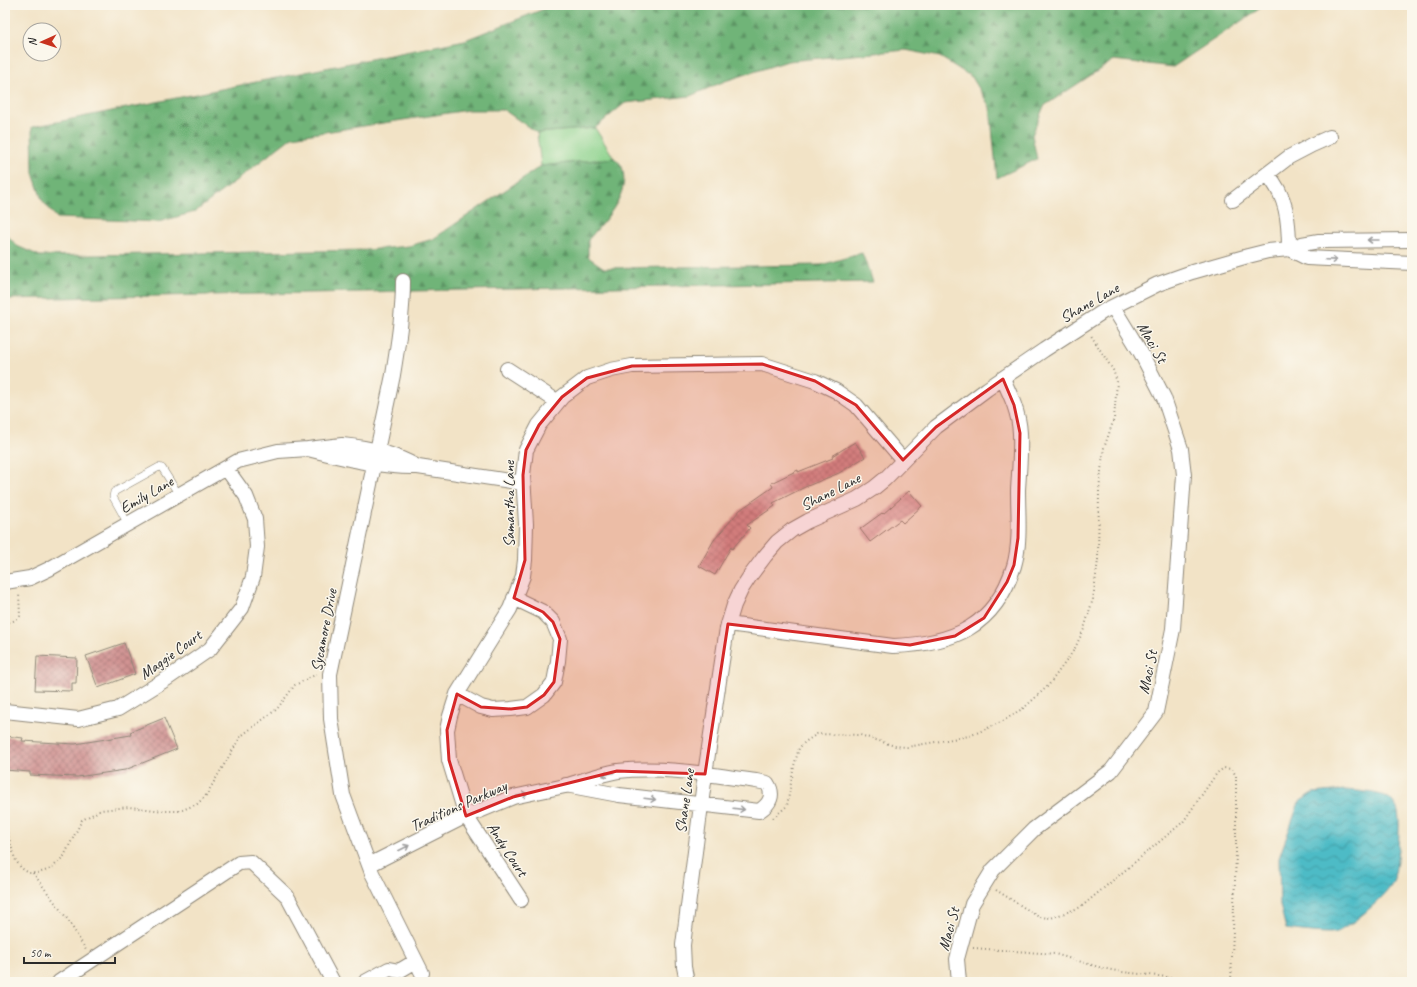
<svg xmlns="http://www.w3.org/2000/svg" width="1417" height="987" font-family="Caveat,sans-serif">
<style>
.grass{fill:#8bd28c;stroke:#5b7e5c}
.forest{fill:url(#forest-firs);stroke:#4e7052}
.water{fill:url(#water-waves);stroke:#3c7378}
.building{fill:url(#building-cross-hatch)}
.lines{fill:none;stroke-linecap:round;stroke-linejoin:round}
.service-casing{stroke:#8e8778;stroke-width:8}
.minor-casing{stroke:#8e8778;stroke-width:16}
.path{stroke:#8e8778;stroke-width:2;stroke-dasharray:1 3;stroke-linecap:butt}
.service{stroke:#fff;stroke-width:7}
.minor{stroke:#fff;stroke-width:14}
.oneway{stroke:#a0a0a0}
.marked{fill:#d62828;fill-opacity:0.2;stroke:#d62828;stroke-width:3;stroke-linejoin:round}
.labels{text-anchor:middle;stroke-width:3;stroke-linejoin:round;paint-order:stroke}
.street-label{font-size:16px;fill:#2b2b2b;stroke:#fbf7ec}
</style>
<defs>
<pattern id="forest-firs" width="22" height="20" patternUnits="userSpaceOnUse"><rect width="22" height="20" fill="#70b478"/><path d="M5 1l3.5 6h-7zM16 11l3.5 6h-7z" fill="#5c9363"/></pattern>
<pattern id="water-waves" width="16" height="10" patternUnits="userSpaceOnUse"><rect width="16" height="10" fill="#4dbbc6"/><path d="M0 5q4-4 8 0t8 0" fill="none" stroke="#4098a1"/></pattern>
<pattern id="building-cross-hatch" width="8" height="8" patternUnits="userSpaceOnUse"><rect width="8" height="8" fill="#d09291"/><path d="M0 0l8 8M0 8l8-8" fill="none" stroke="#a97777"/></pattern>
</defs>
<rect width="100%" height="100%" fill="#fbf7ec"/>
<filter id="ink" filterUnits="userSpaceOnUse"><feTurbulence type="fractalNoise" baseFrequency=".025" numOctaves="2"/><feDisplacementMap in="SourceGraphic" scale="8" xChannelSelector="R" yChannelSelector="G"/><feConvolveMatrix kernelMatrix="1 2 1 2 8 2 1 2 1" color-interpolation-filters="sRGB"/></filter>
<filter id="wash" filterUnits="userSpaceOnUse"><feTurbulence type="fractalNoise" baseFrequency=".012" numOctaves="4" result="noise"/><feDisplacementMap in="SourceGraphic" scale="16" xChannelSelector="R" yChannelSelector="G"/><feGaussianBlur stdDeviation="0.9" result="paint"/><feColorMatrix in="noise" values="0 0 0 0 0 0 0 0 0 0 0 0 0 0 0 0 0 1.4 0 .05"/><feComposite in="paint" operator="in"/></filter>
<g filter="url(#wash)">
<rect width="100%" height="100%" fill="#f2e3c6"/>
<path class="grass" d="M595,128L614,158L541,166L537,133Z"/>
<path class="forest" d="M554,5H1265L1173,67L1114,60L1044,106L1032,135L1037,159L997,178L990,107L972,77L940,57L906,50L788,61L725,81L690,96L625,103L595,128L537,133L504,110H468L292,137L195,212L158,222L57,218L42,200L33,173L32,127L465,40Z
M614,158C617,160 621,164 622,167C631,195 604,221 588,240V257L604,268L821,265L862,253L873,282L5,299V233L17,246L40,256L366,250L409,246L433,239L541,166Z"/>
<path class="water" d="M1345,790C1356,791 1382,792 1390,799C1392,801 1396,806 1397,809C1402,818 1397,871 1393,882C1389,894 1350,927 1337,932C1330,935 1295,930 1286,929L1280,905L1279,858L1299,802L1313,793Z"/>
<g id="blocks">
<path class="building" d="M855,442L865,457L839,473L805,487L773,503L775,506L747,525L750,528L732,549L731,547L715,575L699,566L714,540L740,510L773,487L771,483L798,470V472L833,458L832,456Z
M909,491L922,506L903,523L900,520L870,542L860,529L882,513L883,514Z
M124,643L135,674L98,688L86,656Z
M37,656L77,658L76,683H72V691L35,690Z
M164,718L177,749L125,770L77,777L30,775V772L5,770V736L23,738L22,741L75,744L131,735L130,732Z"/>
</g>
</g>
<g filter="url(#ink)">
<use href="#blocks" fill-opacity="0" stroke="#8e8778" stroke-width="1"/>
<g class="lines">
<g class="service-casing">
<path id="service" d="M128,524L113,497L114,492L159,467L162,468L179,495"/>
</g>
<g class="minor-casing">
<path id="minor" d="M1233,200L1289,157L1312,145L1330,137
M1412,240L1319,241L1302,244L1289,249L1307,258L1412,263
M403,281C403,313 398,344 393,375L330,674L331,719L343,795L372,873L422,973
M507,369L558,402
M342,445C371,448 393,453 418,467C381,468 344,458 308,449Z
M418,467L523,483
M5,582L30,578L49,569L238,461L278,451L308,449
M728,624L893,646C953,644 995,627 1014,566C1021,542 1018,515 1018,490C1019,472 1021,452 1020,433C1019,413 1011,396 1003,379
M457,694L481,707L493,710L511,709L527,707L544,695L554,682L558,661L560,639L553,622L543,612L514,598
M5,711L78,719L118,709L168,678L210,649L242,608L253,577L257,547L255,519L246,496L226,468
M369,865L460,819L513,797L565,786L566,785L619,795L759,811C770,804 775,795 767,783L756,781C711,775 664,766 618,771C600,774 582,781 565,786
M521,900L466,816L449,760L447,730L450,716L457,694L510,609L523,576L525,560L526,524L523,475L526,450L539,425L562,397L587,378L611,370L632,366L762,364L815,381L836,391L856,405L903,460
M59,982L239,863L251,862L287,896L333,982
M365,982L389,969L399,971L416,961
M687,982L684,967L683,945L705,774L727,628L734,605L741,590L750,576L765,556L777,542L792,530L808,521L857,499L874,488L885,479L936,427L987,389L1044,350L1104,311L1158,284L1192,272L1248,256L1268,251L1289,249C1289,221 1287,196 1267,174
M959,982L957,959L972,904L993,870L1034,829L1111,771L1156,712L1173,629L1184,475L1181,449L1164,398L1141,353L1113,307"/>
</g>
<path class="path" d="M5,622C11,622 16,621 20,616L19,593
M773,818L787,806L794,766L799,748L805,742L817,734L860,735L895,746L907,747L969,736L979,732L1003,721L1025,707L1048,686L1067,660L1074,650L1084,629L1093,599L1098,560L1099,491L1102,462L1104,448L1114,419L1117,382L1113,370L1090,334
M5,825L15,859L21,868L29,873H38L51,869L64,856L82,820L101,810L129,807L164,811H180L197,804L205,797L241,736L277,709L295,685L317,674
M33,873L68,920L86,950
M996,890L1039,917L1051,918L1081,907L1183,822L1217,773L1224,768L1232,769L1236,776V854L1231,982
M973,948L1055,954L1102,968L1122,972L1167,977L1181,982"/>
<use href="#service" class="service"/>
<use href="#minor" class="minor"/>
</g>
<defs><path id="oneway-shaft" d="M-6 0H5M1.5-3L5.5 0L1.5 3" fill="none" stroke-width="1.6" stroke-linecap="round" stroke-linejoin="round"/></defs>
<g class="oneway">
<use href="#oneway-shaft" transform="translate(1373 240) rotate(180)"/>
<use href="#oneway-shaft" transform="translate(1331 260) rotate(2)"/>
<use href="#oneway-shaft" transform="translate(608 774) rotate(165)"/>
<use href="#oneway-shaft" transform="translate(522 795) rotate(-13)"/>
<use href="#oneway-shaft" transform="translate(650 799) rotate(7)"/>
<use href="#oneway-shaft" transform="translate(739 809) rotate(7)"/>
<use href="#oneway-shaft" transform="translate(404 848) rotate(-27)"/>
</g>
</g>
<path class="marked" d="M762,364L815,381L856,405L903,460L936,427L1003,379L1014,405L1020,433L1018,538L1014,565L1007,582L984,618L955,636L910,645L728,624L705,774L617,771L513,797L466,816L449,760L447,730L457,694L481,707L511,709L527,707L544,695L554,682L560,639L553,622L543,612L514,598L525,560L523,475L526,450L539,425L562,397L587,378L632,366Z"/>
<g class="labels">
<g class="street-label">
<text transform="translate(1089 302) rotate(-30)" y="6">Shane Lane</text>
<text transform="translate(1153 342) rotate(60)" y="6">Maci St</text>
<text transform="translate(830 491) rotate(-27)" y="6">Shane Lane</text>
<text transform="translate(146 494) rotate(-30)" y="6">Emily Lane</text>
<text transform="translate(508 504) rotate(-90)" y="6">Samantha Lane</text>
<text transform="translate(323 630) rotate(-79)" y="6">Sycamore Drive</text>
<text transform="translate(170 654) rotate(-36)" y="6">Maggie Court</text>
<text transform="translate(1147 672) rotate(-78)" y="6">Maci St</text>
<text transform="translate(684 801) rotate(-82)" y="6">Shane Lane</text>
<text transform="translate(458 805) rotate(-24)" y="6">Traditions Parkway</text>
<text transform="translate(508 849) rotate(57)" y="6">Andy Court</text>
<text transform="translate(948 929) rotate(-75)" y="6">Maci St</text>
</g>
</g>
<rect width="1417" height="987" fill="none" stroke="#fbf7ec" stroke-width="20"/>
<g transform="translate(42 42) rotate(267)"><circle r="19" fill="#fbf7ec" stroke="#a8a59f"/>
<path d="M0-3L7 15L0 10L-7 15Z" fill="#c8321e"/>
<text y="-6" font-size="11" font-weight="bold" text-anchor="middle" fill="#2b2b2b">N</text>
</g>
<path d="M24 957v6h91v-6" fill="none" stroke="#2b2b2b" stroke-width="2"/>
<text x="30" y="957" font-size="12" fill="#2b2b2b" stroke="#fbf7ec" stroke-width="3" paint-order="stroke">50 m</text>
</svg>
